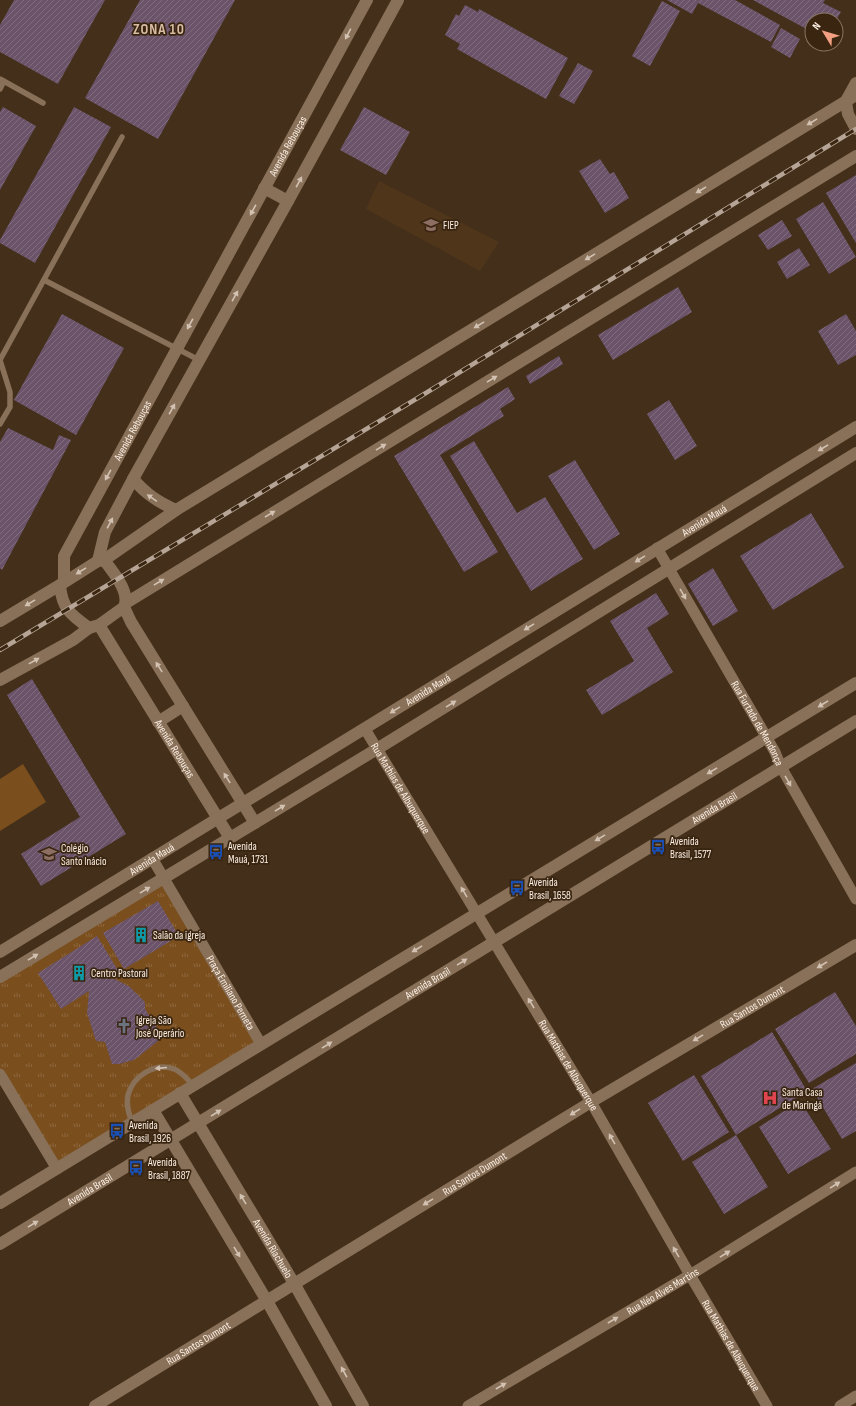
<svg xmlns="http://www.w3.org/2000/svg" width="856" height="1406" font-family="'Sofia Sans Condensed',sans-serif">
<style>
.built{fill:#4f351a}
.grass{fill:#7a4e1d}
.park{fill:url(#park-tufts)}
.building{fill:url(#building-hatch)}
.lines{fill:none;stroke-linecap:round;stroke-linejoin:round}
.service{stroke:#887059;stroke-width:5.5}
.minor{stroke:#887059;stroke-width:11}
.tertiary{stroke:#887059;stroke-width:12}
.secondary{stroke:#887059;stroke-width:12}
.rail-casing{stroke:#b6a596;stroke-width:4.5}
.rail{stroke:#392510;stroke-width:3;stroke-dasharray:9;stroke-linecap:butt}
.oneway{fill:#d3c2b2}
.labels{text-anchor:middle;stroke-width:3.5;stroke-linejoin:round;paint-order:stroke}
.street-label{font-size:11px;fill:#fceee2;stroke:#392510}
.poi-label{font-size:11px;fill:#fceee2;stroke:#392510;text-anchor:start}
.district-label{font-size:15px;font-weight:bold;letter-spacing:1px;fill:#d7bca3;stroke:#392510}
</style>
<defs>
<pattern id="park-tufts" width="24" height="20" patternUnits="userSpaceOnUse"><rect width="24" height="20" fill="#7a4e1d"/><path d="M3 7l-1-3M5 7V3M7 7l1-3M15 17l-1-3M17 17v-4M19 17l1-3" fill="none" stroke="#8e683e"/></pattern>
<pattern id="building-hatch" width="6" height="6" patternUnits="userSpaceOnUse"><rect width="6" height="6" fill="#6b546a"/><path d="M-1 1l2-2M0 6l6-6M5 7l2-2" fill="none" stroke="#816d7f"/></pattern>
</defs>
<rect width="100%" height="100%" fill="#442f1a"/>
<path class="built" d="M379,181L499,242L480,271L366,209Z"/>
<path class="grass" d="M23,764L46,802L0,831V779Z"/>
<path class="park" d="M164,878L261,1044L57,1169L0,1074V977Z"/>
<path class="building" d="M14,0H105L58,84L0,52V25Z
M140,0H235L158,139L85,98Z
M667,0H735L780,25L771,42L698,3L692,14Z
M753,0H825L823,3L841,12L836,20H812V32Z
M662,1L680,11L650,66L632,56Z
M465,5L478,12L479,9L568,58L546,99L457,49L460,44L445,35L456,14L459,16Z
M781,28L800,39L790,58L771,47Z
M578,63L593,71L574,104L559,96Z
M3,107L36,126L0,190V112Z
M74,107L111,127L35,263L0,243V240Z
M364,107L410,132L386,175L340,150Z
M600,159L610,174L614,172L629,198L605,213L579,171Z
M856,175V243L826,193Z
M823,202L856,257L829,274L796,219Z
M782,220L792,236L768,250L758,235Z
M799,248L810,265L787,279L777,262Z
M678,287L692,312L613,360L598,335Z
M62,314L124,348L76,435L14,400Z
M846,314L856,331V355L838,365L818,331Z
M559,356L563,364L530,384L526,376Z
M508,387L515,399L500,409L504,416L440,455L498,552L464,572L394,456Z
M669,400L697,446L675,460L647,414Z
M8,428L53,450L59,435L71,440L2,570L0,568V442Z
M474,441L517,513L545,497L583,559L531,591L450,456Z
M575,460L620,534L594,550L548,476Z
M811,513L844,567L773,610L740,556Z
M713,568L738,611L713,626L688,584Z
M656,593L669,614L647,628L673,672L602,715L586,690L634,661L610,621Z
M32,679L126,834L41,886L21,854L80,817L7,695Z
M158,901L179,936L124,969L103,933Z
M97,936L119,972L109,979H115L130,987L145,1002V1009L162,1035L158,1041L134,1060L119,1064H112L105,1042L96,1041L87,1013L89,991L61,1009L38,973Z
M835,992L856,1026V1054L809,1083L775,1029Z
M772,1032L807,1091L736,1135L701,1076Z
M856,1063V1131L842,1139L812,1089Z
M694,1075L729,1132L683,1161L648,1103Z
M800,1101L831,1149L788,1174L759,1127Z
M736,1135L768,1187L724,1214L692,1162Z"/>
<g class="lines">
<path class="service" d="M0,79L43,103
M0,89L4,81
M44,280L199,360
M0,360L122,137
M0,360L10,392V407L0,424
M132,1123C129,1114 126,1105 128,1095C133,1076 155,1062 174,1069C182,1072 188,1080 193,1085"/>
<g class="minor">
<path id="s1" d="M657,548L775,752L781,767L856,899"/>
<path id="s2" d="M365,729L591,1102L690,1275L767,1406"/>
<path id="s3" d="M152,858L261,1044"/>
<path d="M0,1074L57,1169"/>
<path id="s4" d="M468,1406L690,1275L856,1172"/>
<path d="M840,1406L856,1396"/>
</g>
<path class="tertiary" id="s5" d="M95,1406L591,1102L856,945"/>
<g class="secondary">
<path d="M846,101L856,83"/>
<path d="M846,102L848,114L856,129"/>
<path d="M264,188L288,201"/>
<path d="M133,479C146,494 158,502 176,510"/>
<path d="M104,560L176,510L856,95"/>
<path d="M98,561L105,532L133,479L288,201L398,0"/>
<path id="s6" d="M64,582V556L367,0"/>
<path d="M126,603L856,156"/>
<path d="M124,607L99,625L89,628C71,615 62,609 60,585L98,561L104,560C112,571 131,592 124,607L131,622L255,823"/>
<path d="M0,621L60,585"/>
<path id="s7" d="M99,625L230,838"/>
<path d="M0,680L73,640L89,628"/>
<path d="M158,722L183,706"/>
<path id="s8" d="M0,952L856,427"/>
<path d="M0,977L377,749L856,453"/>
<path id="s9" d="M180,1093L295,1285L363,1406"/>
<path d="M153,1110L267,1301L326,1406"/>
<path d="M0,1203L856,683"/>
<path id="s10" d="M0,1244L856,721"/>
</g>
<g class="rail-casing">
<path id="rail" d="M0,650L421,396L856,129"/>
</g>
<use href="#rail" class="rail"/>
</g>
<defs><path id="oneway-solid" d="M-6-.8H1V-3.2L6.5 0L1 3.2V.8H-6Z"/></defs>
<g class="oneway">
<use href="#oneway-solid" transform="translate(348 34) rotate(118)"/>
<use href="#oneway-solid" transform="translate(812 122) rotate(149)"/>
<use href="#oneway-solid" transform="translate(299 182) rotate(-61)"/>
<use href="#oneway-solid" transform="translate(701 190) rotate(149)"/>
<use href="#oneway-solid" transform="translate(253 210) rotate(119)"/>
<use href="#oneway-solid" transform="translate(590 257) rotate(149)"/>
<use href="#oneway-solid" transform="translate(235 296) rotate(-61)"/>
<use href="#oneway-solid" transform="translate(190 324) rotate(119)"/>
<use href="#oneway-solid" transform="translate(479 325) rotate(149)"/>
<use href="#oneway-solid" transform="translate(492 379) rotate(-31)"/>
<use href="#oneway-solid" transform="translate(172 409) rotate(-61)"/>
<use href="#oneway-solid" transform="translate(381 447) rotate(-31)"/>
<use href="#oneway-solid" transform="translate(823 448) rotate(149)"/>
<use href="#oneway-solid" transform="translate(108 475) rotate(119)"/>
<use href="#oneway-solid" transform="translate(152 498) rotate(-145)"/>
<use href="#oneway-solid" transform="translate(270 514) rotate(-31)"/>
<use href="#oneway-solid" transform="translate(110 523) rotate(-62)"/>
<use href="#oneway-solid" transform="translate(640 559) rotate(148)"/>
<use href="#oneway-solid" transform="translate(81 571) rotate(148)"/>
<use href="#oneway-solid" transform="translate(159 582) rotate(-31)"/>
<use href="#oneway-solid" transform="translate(683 594) rotate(60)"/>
<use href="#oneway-solid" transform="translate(30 603) rotate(149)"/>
<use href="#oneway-solid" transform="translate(529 627) rotate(148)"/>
<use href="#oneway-solid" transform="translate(34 661) rotate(-29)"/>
<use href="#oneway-solid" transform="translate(159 667) rotate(-122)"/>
<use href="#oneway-solid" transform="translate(451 704) rotate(-32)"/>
<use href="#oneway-solid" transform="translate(823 704) rotate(148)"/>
<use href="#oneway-solid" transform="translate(395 710) rotate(148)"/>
<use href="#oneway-solid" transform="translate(712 771) rotate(149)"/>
<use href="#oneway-solid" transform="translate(227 778) rotate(-122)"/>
<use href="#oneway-solid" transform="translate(788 781) rotate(60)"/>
<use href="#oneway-solid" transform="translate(280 808) rotate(-31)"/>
<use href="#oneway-solid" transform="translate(600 838) rotate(149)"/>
<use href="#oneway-solid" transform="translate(145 890) rotate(-31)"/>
<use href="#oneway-solid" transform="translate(464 892) rotate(-121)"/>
<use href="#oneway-solid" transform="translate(417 949) rotate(149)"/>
<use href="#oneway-solid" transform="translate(33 957) rotate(-31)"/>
<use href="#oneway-solid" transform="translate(462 962) rotate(-32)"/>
<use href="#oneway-solid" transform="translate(822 965) rotate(149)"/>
<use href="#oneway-solid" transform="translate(531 1003) rotate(-121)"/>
<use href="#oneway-solid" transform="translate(698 1038) rotate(149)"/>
<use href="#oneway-solid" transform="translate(327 1045) rotate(-32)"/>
<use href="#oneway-solid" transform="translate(161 1068) rotate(175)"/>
<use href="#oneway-solid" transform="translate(575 1112) rotate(148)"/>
<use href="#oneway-solid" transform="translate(216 1113) rotate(-32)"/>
<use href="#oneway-solid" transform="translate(612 1139) rotate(-120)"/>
<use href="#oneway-solid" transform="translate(835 1185) rotate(-32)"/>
<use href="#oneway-solid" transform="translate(243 1199) rotate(-121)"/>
<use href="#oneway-solid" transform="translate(428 1202) rotate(148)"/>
<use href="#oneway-solid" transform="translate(33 1224) rotate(-31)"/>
<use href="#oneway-solid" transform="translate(237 1252) rotate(59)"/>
<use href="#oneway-solid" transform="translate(676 1252) rotate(-120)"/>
<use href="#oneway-solid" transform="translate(725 1254) rotate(-32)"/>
<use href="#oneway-solid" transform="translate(613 1320) rotate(-30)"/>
<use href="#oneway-solid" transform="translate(344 1372) rotate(-119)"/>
<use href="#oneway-solid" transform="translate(501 1386) rotate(-30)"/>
</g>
<defs>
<g id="university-bare" transform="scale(1.2)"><path d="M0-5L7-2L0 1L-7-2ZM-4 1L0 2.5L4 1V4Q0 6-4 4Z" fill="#8d6e63" stroke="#392510" stroke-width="2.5" paint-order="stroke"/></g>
<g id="bus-bare" transform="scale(1.2)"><path d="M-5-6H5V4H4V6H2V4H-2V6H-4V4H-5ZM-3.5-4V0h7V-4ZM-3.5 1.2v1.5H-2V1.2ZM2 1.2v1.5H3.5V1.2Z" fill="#1a4fb4" stroke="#392510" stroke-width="2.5" paint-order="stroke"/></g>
<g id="school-bare" transform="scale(1.2)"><path d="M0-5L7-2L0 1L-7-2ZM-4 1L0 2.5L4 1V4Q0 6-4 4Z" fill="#8d6e63" stroke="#392510" stroke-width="2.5" paint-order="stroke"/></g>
<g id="building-bare" transform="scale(1.2)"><path d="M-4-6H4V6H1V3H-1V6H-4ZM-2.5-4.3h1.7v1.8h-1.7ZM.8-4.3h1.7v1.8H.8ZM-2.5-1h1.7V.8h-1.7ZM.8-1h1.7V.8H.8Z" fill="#0f9aa8" stroke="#392510" stroke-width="2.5" paint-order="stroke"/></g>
<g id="church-bare" transform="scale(1.2)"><path d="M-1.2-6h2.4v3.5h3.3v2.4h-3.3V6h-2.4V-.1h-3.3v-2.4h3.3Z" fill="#6b7280" stroke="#392510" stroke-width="2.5" paint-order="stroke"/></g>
<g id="hospital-bare" transform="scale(1.2)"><path d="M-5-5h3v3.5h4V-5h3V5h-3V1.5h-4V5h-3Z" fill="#e0444e" stroke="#392510" stroke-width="2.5" paint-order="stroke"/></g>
</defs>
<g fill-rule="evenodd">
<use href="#university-bare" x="431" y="225"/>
<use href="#bus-bare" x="658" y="847"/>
<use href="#bus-bare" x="216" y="852"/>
<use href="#school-bare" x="49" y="854"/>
<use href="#bus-bare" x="517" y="888"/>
<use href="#building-bare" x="141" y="935"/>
<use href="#building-bare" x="79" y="973"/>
<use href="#church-bare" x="124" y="1026"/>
<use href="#hospital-bare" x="770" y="1098"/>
<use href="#bus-bare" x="117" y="1131"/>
<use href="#bus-bare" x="136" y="1168"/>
</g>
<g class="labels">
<g class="street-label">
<text dy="4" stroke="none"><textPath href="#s6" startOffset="493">Avenida Rebouças</textPath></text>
<text dy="4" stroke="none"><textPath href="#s6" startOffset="169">Avenida Rebouças</textPath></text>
<text dy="4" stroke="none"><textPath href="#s8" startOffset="826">Avenida Mauá</textPath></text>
<text dy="4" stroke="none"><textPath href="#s8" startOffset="502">Avenida Mauá</textPath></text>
<text dy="4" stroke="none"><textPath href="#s1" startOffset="202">Rua Furtado de Mendonça</textPath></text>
<text dy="4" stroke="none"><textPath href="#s7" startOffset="145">Avenida Rebouças</textPath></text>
<text dy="4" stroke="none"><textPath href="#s2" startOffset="69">Rua Mathias de Albuquerque</textPath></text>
<text dy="4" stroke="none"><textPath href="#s10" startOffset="837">Avenida Brasil</textPath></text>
<text dy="4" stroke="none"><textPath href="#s8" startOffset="178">Avenida Mauá</textPath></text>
<text dy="4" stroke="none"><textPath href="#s10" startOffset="501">Avenida Brasil</textPath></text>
<text dy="4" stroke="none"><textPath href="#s3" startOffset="156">Praça Emiliano Perneta</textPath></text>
<text dy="4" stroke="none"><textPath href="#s5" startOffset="769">Rua Santos Dumont</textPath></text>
<text dy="4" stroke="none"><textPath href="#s2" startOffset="393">Rua Mathias de Albuquerque</textPath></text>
<text dy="4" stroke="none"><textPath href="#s5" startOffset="445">Rua Santos Dumont</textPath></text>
<text dy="4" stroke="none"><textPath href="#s10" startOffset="105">Avenida Brasil</textPath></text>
<text dy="4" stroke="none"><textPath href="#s9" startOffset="181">Avenida Riachuelo</textPath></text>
<text dy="4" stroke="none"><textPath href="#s4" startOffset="226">Rua Néo Alves Martins</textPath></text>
<text dy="4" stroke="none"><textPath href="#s5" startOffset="121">Rua Santos Dumont</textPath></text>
<text dy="4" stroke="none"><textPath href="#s2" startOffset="717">Rua Mathias de Albuquerque</textPath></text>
</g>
<g class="poi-label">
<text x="443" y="229">FIEP</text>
<text x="670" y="845">Avenida<tspan x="670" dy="13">Brasil, 1577</tspan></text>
<text x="228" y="850">Avenida<tspan x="228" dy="13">Mauá, 1731</tspan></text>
<text x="61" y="852">Colégio<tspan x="61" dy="13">Santo Inácio</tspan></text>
<text x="529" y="886">Avenida<tspan x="529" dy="13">Brasil, 1658</tspan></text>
<text x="153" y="939">Salão da igreja</text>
<text x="91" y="977">Centro Pastoral</text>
<text x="136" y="1024">Igreja São<tspan x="136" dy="13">José Operário</tspan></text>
<text x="782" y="1096">Santa Casa<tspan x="782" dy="13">de Maringá</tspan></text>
<text x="129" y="1129">Avenida<tspan x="129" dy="13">Brasil, 1926</tspan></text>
<text x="148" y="1166">Avenida<tspan x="148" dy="13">Brasil, 1887</tspan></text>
</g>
<g class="district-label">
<text x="159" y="34">ZONA 10</text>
</g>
</g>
<g transform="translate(824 32) rotate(308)"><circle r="19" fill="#392510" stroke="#877564"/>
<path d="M0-3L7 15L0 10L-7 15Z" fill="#f39f82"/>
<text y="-6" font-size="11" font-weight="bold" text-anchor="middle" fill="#fceee2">N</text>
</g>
</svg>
